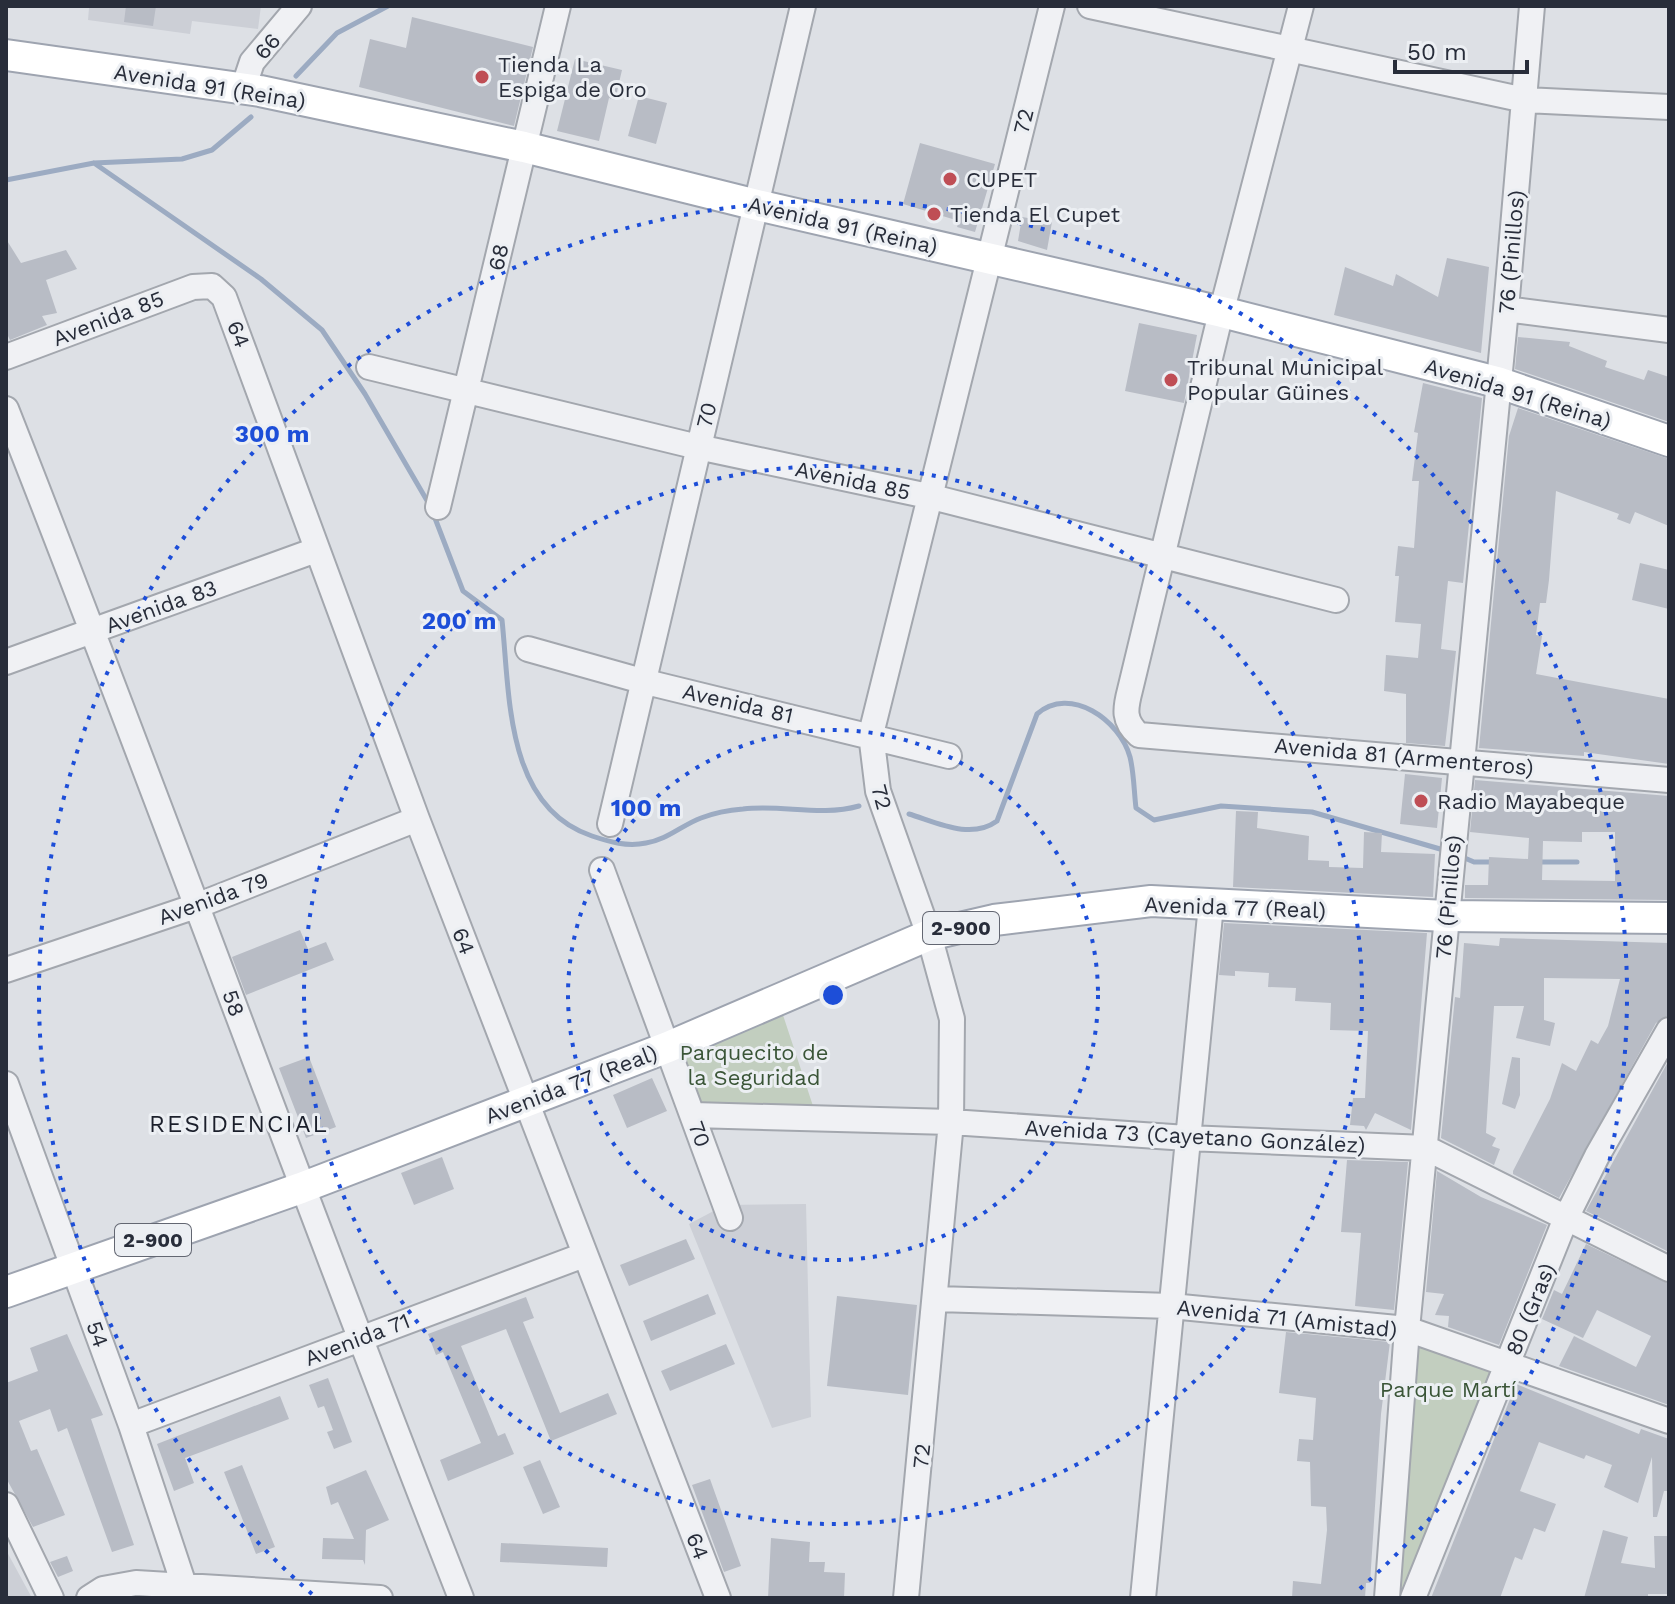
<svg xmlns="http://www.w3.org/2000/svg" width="1675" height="1604" font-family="'Work Sans',sans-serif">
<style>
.built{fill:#cccfd6}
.park{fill:#c2cebf}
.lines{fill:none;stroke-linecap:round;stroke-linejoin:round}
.stream{stroke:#9cabc2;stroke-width:5}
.building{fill:#b8bcc5;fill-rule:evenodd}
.minor-casing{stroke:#a3a7ae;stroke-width:28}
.major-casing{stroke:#9ea4b0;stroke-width:34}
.minor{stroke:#f0f1f4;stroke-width:24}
.major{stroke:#fff;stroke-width:30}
.ring{fill:none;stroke:#1d4ed8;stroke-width:4;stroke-dasharray:4 8}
.poi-dot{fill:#bf4e55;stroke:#eceff3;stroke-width:3}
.labels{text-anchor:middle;stroke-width:6;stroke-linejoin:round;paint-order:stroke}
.shield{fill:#eceff3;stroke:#636772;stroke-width:2}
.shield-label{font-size:20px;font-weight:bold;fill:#282d3a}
.street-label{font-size:22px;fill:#282d3a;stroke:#eceff3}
.poi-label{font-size:22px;fill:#282d3a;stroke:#eceff3;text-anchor:start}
.park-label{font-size:22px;fill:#3a5537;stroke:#eceff3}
.neighbourhood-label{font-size:24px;letter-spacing:2px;fill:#1b1f2b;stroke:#eceff3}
.centre{fill:#1d4ed8;stroke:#eceff3;stroke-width:4}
.ring-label{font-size:24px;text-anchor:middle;font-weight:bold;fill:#1d4ed8;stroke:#eceff3;stroke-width:6;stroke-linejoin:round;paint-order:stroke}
</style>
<rect width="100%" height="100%" fill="#dde0e5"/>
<path class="built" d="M70,6H261L258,29L192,21L190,34L88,20L89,8Z
M806,1204L811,1417L772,1428L689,1224L725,1205Z
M6,1550L32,1598H6Z"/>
<path class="park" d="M781,1009L813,1106L699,1109L682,1048Z
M1419,1344L1492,1368L1405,1598H1393Z"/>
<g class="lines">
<path class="stream" d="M296,76L337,33L388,6
M94,163L261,279L322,330L365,394L429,504
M6,180L94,163L182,159L212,150L251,117
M433,513L463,591L502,620C510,695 505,807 592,836C610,842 627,847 646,843C667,840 682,825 701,818C714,813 730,810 743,809C782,804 820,817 859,806
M909,814C938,823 971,840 997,821L1037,714C1070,685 1120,720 1130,757C1134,773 1134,792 1136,808L1154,820L1221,806L1312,812L1447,851
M1460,856L1474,862H1492
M1538,862H1577"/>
</g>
<path class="building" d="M126,6H156L153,26L124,22Z
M412,17L533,47L514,126L359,87L370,39L406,48Z
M575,59L622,70L615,100L609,98L599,141L557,131Z
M639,96L667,103L656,144L628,136Z
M920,143L995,164L975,232L957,227L959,221L903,204Z
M1022,217L1052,222L1047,250L1018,241Z
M6,239L21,263L66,250L77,269L46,280L57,313L42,316L47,325L10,340L6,332Z
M1447,258L1489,267L1481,353L1334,315L1345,267L1393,286L1396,274L1438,297Z
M1139,323L1197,335L1184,403L1125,391Z
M1518,337L1570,342L1569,346L1607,361L1605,367L1644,380L1648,370L1669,377V422L1515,369Z
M1423,383L1482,398L1463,583L1448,581L1441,649L1456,651L1445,746L1406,743V694L1384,691L1386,655L1418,658L1421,624L1395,622L1399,576H1395L1398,546L1414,548L1419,481H1412L1418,433L1414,432Z
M1518,408L1669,459V526L1635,512L1630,524L1617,519L1619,514L1556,491L1549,580L1546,603H1540L1536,635L1542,636L1536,674L1669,699V764L1584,752V756L1479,748L1509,436Z
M1640,563L1669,570V609L1632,600Z
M1405,774L1442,778L1437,828L1400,824Z
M1475,780L1669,796V900L1465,898V885H1488L1489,857L1528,859L1529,838L1470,832ZM1582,832H1615V881L1542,880L1543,841L1582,842Z
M1236,811L1258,812L1257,828L1309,836L1308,860L1329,861V867L1363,868L1364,832L1382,833L1381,852L1435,854L1433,897L1233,887Z
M1224,923L1427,933L1411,1130L1375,1113L1366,1130L1364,1126L1350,1125L1353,1098H1365L1368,1031L1330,1030L1331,1003L1295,1001L1296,988L1268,987L1269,973L1235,971V976L1219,975Z
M300,930L308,949L326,942L334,960L246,995L232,957Z
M1500,938L1669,943V1015L1656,1023L1559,1198L1513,1174V1171L1550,1099L1562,1063L1576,1071L1591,1040L1598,1044L1608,1026L1620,979L1544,978V1020L1555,1023L1550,1046L1516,1038L1524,1006H1494L1486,1133L1496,1138L1492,1146L1500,1149L1494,1165L1441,1138L1455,997L1460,998L1464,943L1499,946Z
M309,1057L336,1127L306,1138L279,1068Z
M1512,1057L1520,1058V1095L1515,1109L1502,1104Z
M1669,1060V1252L1586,1211Z
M652,1078L667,1111L627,1128L613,1095Z
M442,1157L454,1189L414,1205L401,1173Z
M1347,1160L1408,1162L1394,1310L1355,1306L1361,1233L1341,1232Z
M1437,1171L1481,1197L1547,1225L1499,1345L1448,1327L1449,1316L1435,1315L1444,1294L1426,1292Z
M686,1239L695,1259L629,1286L620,1265Z
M1586,1244L1669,1284V1405L1559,1366L1574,1336L1636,1367L1651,1336L1597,1310L1583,1338L1542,1319L1554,1290L1562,1294Z
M708,1294L716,1314L651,1341L643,1321Z
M837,1296L917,1305L908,1395L827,1386Z
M526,1297L534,1318L523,1322L560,1413L608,1393L617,1414L551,1441L506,1329L461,1346L498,1436L505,1433L514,1454L448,1481L440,1460L481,1443L443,1352L436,1355L428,1334Z
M1286,1332L1390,1342L1381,1414L1370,1583H1366L1365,1598H1292L1293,1581L1321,1584L1327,1530L1326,1507L1311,1506L1310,1462L1297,1461L1299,1439L1313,1440L1316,1398L1279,1393Z
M67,1334L103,1415L91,1419L134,1545L112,1552L67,1428L58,1432L50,1409L19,1421L31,1451L37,1449L65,1515L33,1527L6,1478V1383L38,1371L30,1348Z
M726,1344L735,1364L670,1391L661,1371Z
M328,1378L352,1442L334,1449L327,1432L333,1430L324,1406L318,1408L309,1385Z
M1516,1384L1639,1434L1641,1429L1669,1439V1491H1664L1657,1517H1653L1652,1457L1638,1503L1604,1487L1612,1465L1586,1455L1584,1459L1539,1442L1520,1491L1556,1504L1545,1532L1534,1528L1522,1560L1515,1557L1500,1598H1431Z
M280,1396L289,1419L185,1458L194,1483L174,1491L157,1444Z
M540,1460L560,1507L543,1514L523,1467Z
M242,1465L275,1547L256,1554L224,1472Z
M366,1470L389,1520L366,1530L365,1565L363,1560L322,1559L323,1538L354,1539L338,1502L331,1505L326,1487Z
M710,1479L741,1566L724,1572L692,1485Z
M1603,1530L1628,1537L1621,1563L1655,1568L1654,1536H1669V1594H1648V1598H1584Z
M771,1538L810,1542L809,1562H825L824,1572L845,1573L844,1598H768Z
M501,1543L608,1548L607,1567L500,1562Z
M67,1556L73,1571L58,1577L50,1562Z"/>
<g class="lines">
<g class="minor-casing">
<path id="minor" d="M1090,6L1525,100L1669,107
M1301,6L1217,329L1130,690C1125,709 1123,721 1139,735L1669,780
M243,89L252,62L299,6
M1506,309L1669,330
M6,357L193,287L212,286L224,297L417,819L718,1598
M369,367L698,447L928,496L1336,600
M6,409C162,804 305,1203 461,1598
M438,507L558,6
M528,649L642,681L949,756
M6,662L316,550
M610,824L803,6
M602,870L730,1218
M6,970L199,905L417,819
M6,1084L131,1425L184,1585
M693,1115L951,1122L1187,1138L1426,1148L1669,1269
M937,1299L1171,1306L1407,1329L1669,1421
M131,1425L584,1255
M6,1505L51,1598
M89,1598L103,1589L136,1583L380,1598
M906,1598L951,1122L952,1019L929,935L878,791L871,734L1052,6
M1143,1598L1211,905
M1387,1598L1407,1329L1506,309L1532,6
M1413,1598L1566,1218L1597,1156L1669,1030"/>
</g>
<g class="major-casing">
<path id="major" d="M6,55L260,91L524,147L757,205L1222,312L1497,382L1669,441
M6,1292L301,1188L668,1047L929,935L994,920L1151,901L1446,916L1669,918"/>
</g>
<use href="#minor" class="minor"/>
<use href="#major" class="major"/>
</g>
<g class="ring">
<circle cx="833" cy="995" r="265"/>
<circle cx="833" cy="995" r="529"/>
<path d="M312 1594A794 794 0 1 1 1354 1594"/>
</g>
<g class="poi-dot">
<circle cx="482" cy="77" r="8"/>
<circle cx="950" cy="179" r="8"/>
<circle cx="934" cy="214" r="8"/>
<circle cx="1171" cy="380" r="8"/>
<circle cx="1421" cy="801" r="8"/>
</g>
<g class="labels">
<g class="shield">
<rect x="923" y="912" width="76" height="32" rx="6"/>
<rect x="115" y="1224" width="76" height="32" rx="6"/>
</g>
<g class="shield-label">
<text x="961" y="935">2-900</text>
<text x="153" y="1247">2-900</text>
</g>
<g class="street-label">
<text transform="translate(267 46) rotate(-49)" y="8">66</text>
<text transform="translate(210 86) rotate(9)" y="8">Avenida 91 (Reina)</text>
<text transform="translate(1023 121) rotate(-76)" y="8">72</text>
<text transform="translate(843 225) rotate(13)" y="8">Avenida 91 (Reina)</text>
<text transform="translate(1511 252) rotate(-85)" y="8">76 (Pinillos)</text>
<text transform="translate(498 257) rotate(-77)" y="8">68</text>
<text transform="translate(108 318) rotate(-21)" y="8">Avenida 85</text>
<text transform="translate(239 334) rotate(68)" y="8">64</text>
<text transform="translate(1518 393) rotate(17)" y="8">Avenida 91 (Reina)</text>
<text transform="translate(706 415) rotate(-76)" y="8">70</text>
<text transform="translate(853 480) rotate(12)" y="8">Avenida 85</text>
<text transform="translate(161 606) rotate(-20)" y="8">Avenida 83</text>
<text transform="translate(738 703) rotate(13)" y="8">Avenida 81</text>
<text transform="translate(1404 756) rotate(5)" y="8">Avenida 81 (Armenteros)</text>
<text transform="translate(882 797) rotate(75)" y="8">72</text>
<text transform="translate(1448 897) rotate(-85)" y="8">76 (Pinillos)</text>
<text transform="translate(213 898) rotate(-20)" y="8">Avenida 79</text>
<text transform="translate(1235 907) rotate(2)" y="8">Avenida 77 (Real)</text>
<text transform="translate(464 941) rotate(69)" y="8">64</text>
<text transform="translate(234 1003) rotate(70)" y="8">58</text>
<text transform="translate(571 1084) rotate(-21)" y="8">Avenida 77 (Real)</text>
<text transform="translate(700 1134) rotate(70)" y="8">70</text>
<text transform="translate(1195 1136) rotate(3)" y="8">Avenida 73 (Cayetano González)</text>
<text transform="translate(1530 1309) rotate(-68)" y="8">80 (Gras)</text>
<text transform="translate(1287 1318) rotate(6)" y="8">Avenida 71 (Amistad)</text>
<text transform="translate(98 1334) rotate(70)" y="8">54</text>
<text transform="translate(357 1339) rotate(-21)" y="8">Avenida 71</text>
<text transform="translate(921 1456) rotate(-84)" y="8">72</text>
<text transform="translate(698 1546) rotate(69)" y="8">64</text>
</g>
<g class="poi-label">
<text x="498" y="72">Tienda La<tspan x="498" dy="25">Espiga de Oro</tspan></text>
<text x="966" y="187">CUPET</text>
<text x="950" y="222">Tienda El Cupet</text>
<text x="1187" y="375">Tribunal Municipal<tspan x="1187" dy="25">Popular Güines</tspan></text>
<text x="1437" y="809">Radio Mayabeque</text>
</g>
<g class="park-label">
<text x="754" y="1060">Parquecito de<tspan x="754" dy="25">la Seguridad</tspan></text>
<text x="1448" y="1397">Parque Martí</text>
</g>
<g class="neighbourhood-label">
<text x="239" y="1132">RESIDENCIAL</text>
</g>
</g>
<circle cx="833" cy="995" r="12" class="centre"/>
<g class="ring-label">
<text x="272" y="442">300 m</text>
<text x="459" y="629">200 m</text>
<text x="646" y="816">100 m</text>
</g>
<rect width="1675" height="1604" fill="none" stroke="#282d3a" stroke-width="16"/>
<path d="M1395 60v12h132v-12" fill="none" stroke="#282d3a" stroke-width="4"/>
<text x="1407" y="60" font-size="24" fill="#282d3a" stroke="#eceff3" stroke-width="6" paint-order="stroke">50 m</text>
</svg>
